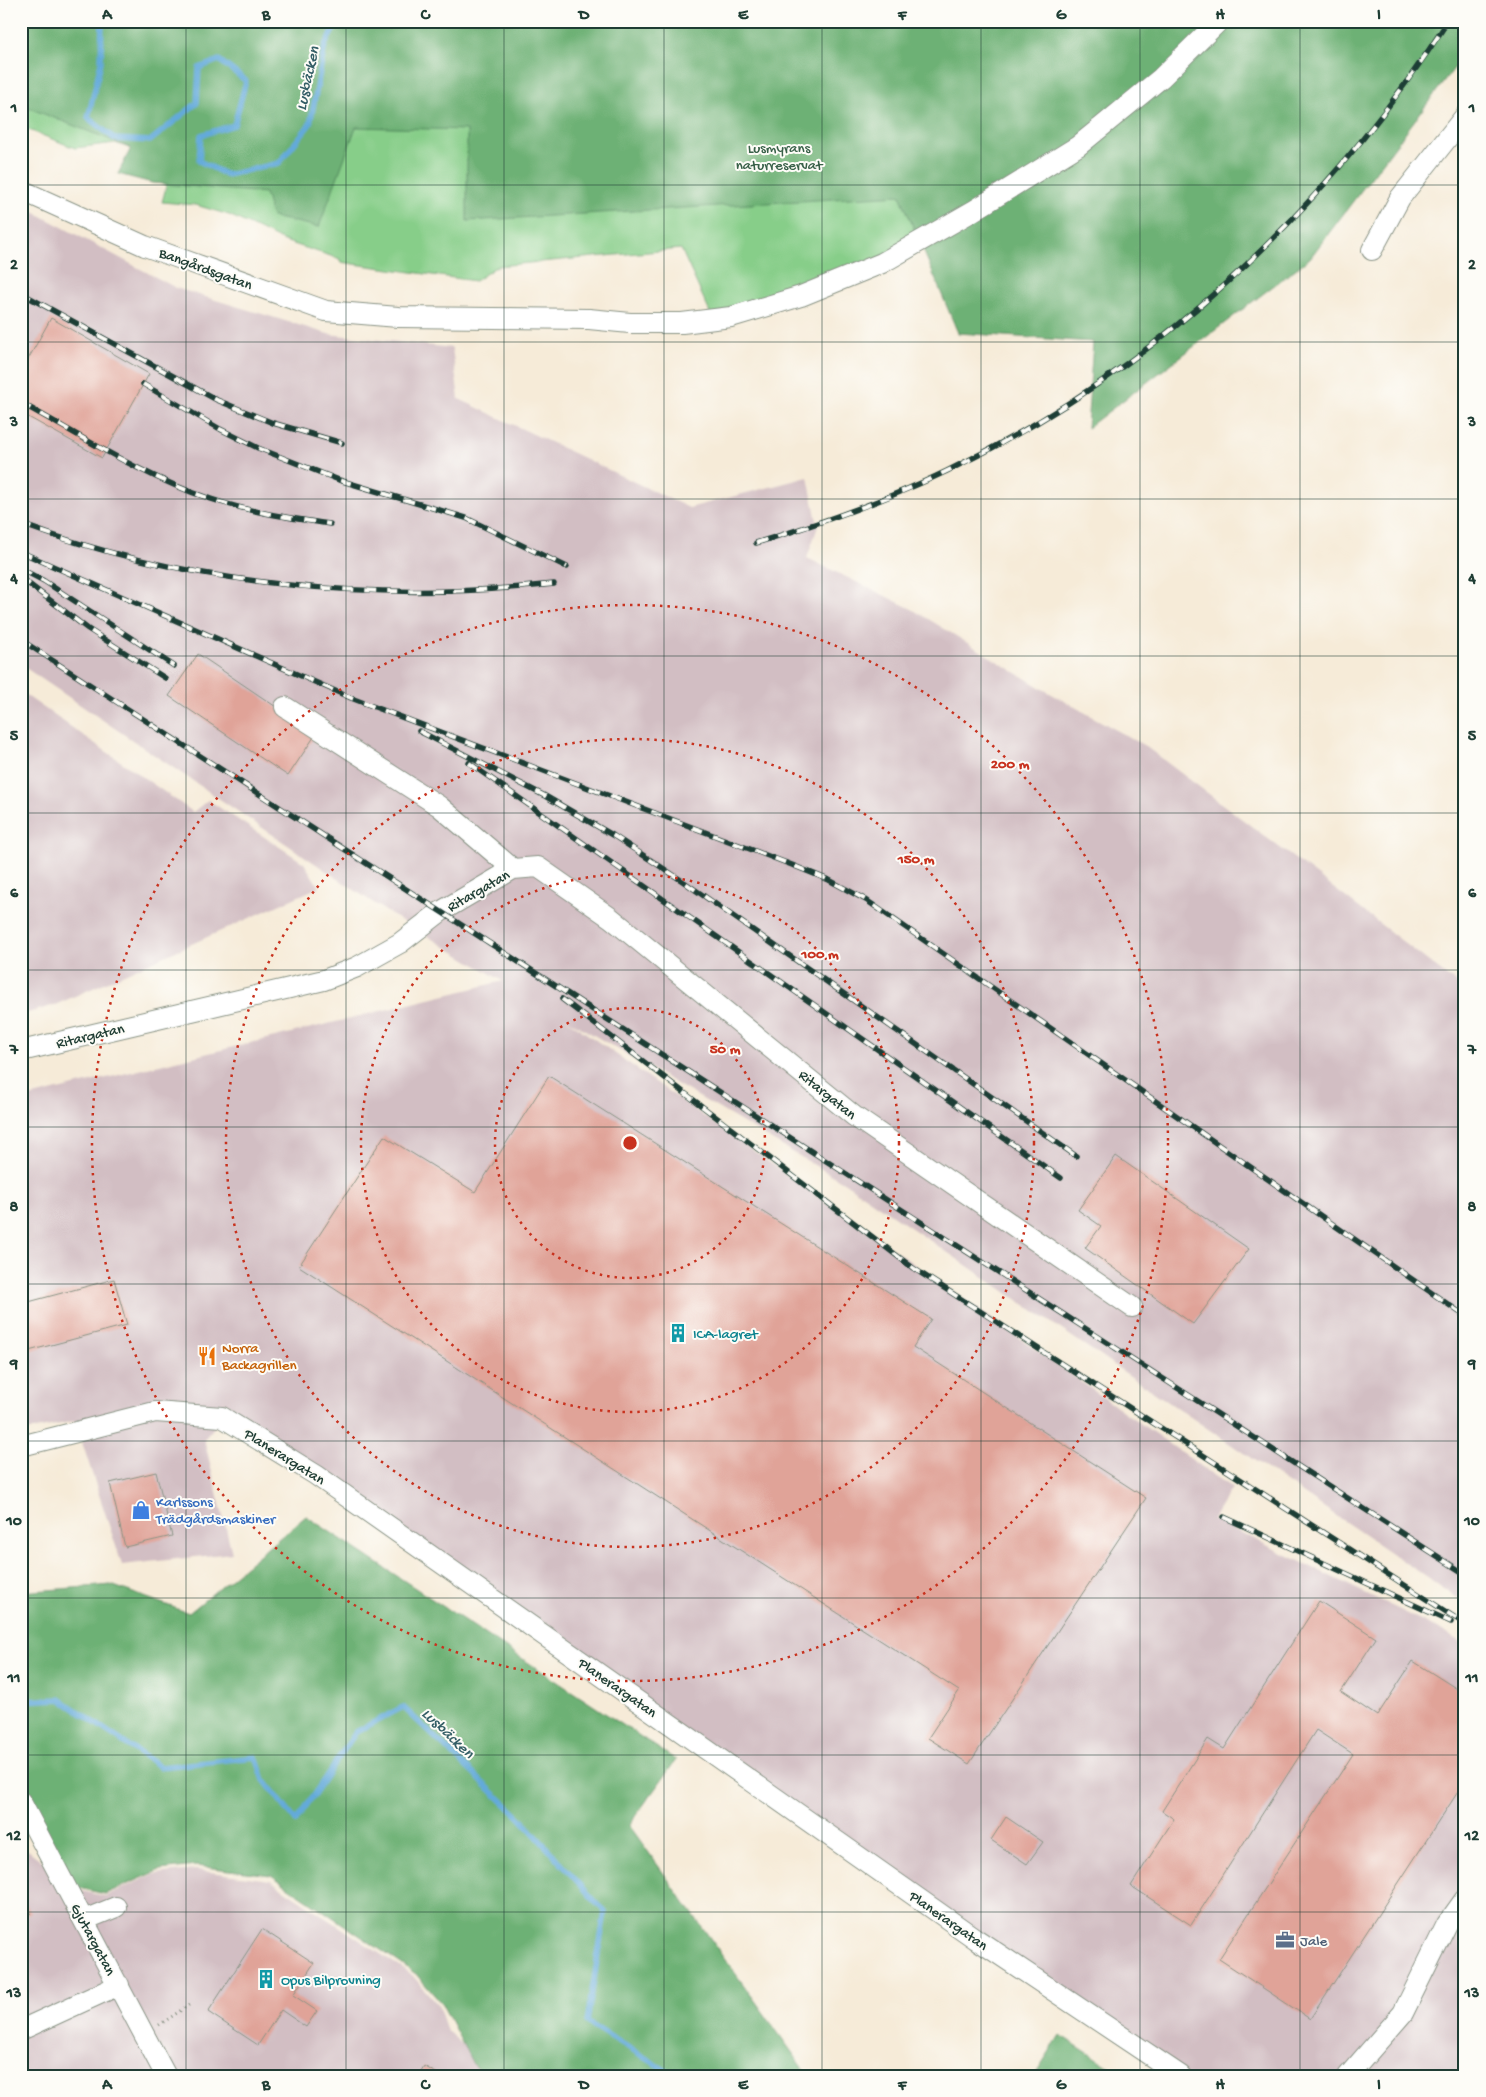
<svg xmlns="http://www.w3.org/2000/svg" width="1486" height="2097" font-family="'Gochi Hand',sans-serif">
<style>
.industrial{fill:#d2bec3}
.green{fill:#87ce89;stroke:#53865e}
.forest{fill:#6db175;stroke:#467754}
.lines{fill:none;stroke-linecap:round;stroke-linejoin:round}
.stream{stroke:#64aada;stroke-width:5.5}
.building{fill:#e0a398}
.minor-casing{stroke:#8a9486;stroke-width:22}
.path{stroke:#8a9486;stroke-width:3;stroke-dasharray:1 4;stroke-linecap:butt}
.minor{stroke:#fff;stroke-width:20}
.rail-casing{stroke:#1f3d34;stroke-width:5.5}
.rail{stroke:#fdfcf7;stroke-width:4;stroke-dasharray:11;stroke-linecap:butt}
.grid{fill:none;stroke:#1f3d34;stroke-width:1;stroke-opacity:0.55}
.ring{fill:none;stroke:#c8321e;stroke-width:2.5;stroke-dasharray:2.5 5}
.labels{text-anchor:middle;stroke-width:4;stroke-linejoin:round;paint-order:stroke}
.park-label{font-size:15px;fill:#396149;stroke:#fdfcf7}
.street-label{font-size:15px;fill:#1f3d34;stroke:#fdfcf7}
.culture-label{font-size:15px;fill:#0d838f;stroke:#fdfcf7;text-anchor:start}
.food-label{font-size:15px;fill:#c56008;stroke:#fdfcf7;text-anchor:start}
.shop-label{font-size:15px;fill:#366cbe;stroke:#fdfcf7;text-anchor:start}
.service-label{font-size:15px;fill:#4e5e75;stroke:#fdfcf7;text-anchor:start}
.water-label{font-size:16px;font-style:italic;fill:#345e66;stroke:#fdfcf7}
.centre{fill:#c8321e;stroke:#fdfcf7;stroke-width:2.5}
.ring-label{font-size:15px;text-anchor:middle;font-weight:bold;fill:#c8321e;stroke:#fdfcf7;stroke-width:4;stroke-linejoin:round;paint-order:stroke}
.neatline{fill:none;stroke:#1f3d34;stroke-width:2}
.grid-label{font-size:16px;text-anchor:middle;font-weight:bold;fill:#1f3d34}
</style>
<rect width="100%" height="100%" fill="#fdfcf7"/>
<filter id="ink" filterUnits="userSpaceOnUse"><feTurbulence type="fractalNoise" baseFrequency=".02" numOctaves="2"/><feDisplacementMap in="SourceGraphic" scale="10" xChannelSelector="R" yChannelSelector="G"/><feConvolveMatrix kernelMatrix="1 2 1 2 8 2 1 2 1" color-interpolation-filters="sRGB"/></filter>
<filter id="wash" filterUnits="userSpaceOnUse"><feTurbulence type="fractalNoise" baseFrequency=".0096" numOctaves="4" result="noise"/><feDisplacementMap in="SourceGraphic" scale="20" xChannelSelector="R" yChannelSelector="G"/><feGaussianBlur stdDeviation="1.12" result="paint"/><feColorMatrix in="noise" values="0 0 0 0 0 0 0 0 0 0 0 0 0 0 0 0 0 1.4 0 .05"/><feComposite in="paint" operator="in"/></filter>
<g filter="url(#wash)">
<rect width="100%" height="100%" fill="#f6ebd8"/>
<path class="industrial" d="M21,205L176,288L328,334L452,348L459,399L689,508L808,477L818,526L807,558L912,609L1041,688L1145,746L1344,896L1465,990V1603L845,1183L563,1017L1232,1488L1213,1519L1439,1629L1465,1645V2076H1181L223,1417L204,1439L232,1553L122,1565L75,1421L21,1432V1099L503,981L390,914L21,665Z
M21,692L193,812L208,800L304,863L319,887L55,1005L21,1015Z
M21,1845L82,1891L105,1896L154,1874L196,1870L270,1880L412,1975L438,2005L447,2031L498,2076H21Z"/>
<path class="green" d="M21,21H1224L865,272L711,315L681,249L497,266L475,281L340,262V259L284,241L229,215L196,205L162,202L168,180L149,155L115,143L75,148L21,127Z"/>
<path class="forest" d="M21,21H1465V54L1310,258L1087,428L1093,342L958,333L900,195L467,221V130L356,127L319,227L272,217L265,193L152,183L118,174L131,148L21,105Z
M306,1516L676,1760L629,1825L809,2076H487L473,2064L442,2004L416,1974L271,1875L196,1866L160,1870L105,1894L71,1886L21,1779V1592L111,1585L189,1613Z
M1060,2035L1124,2076H1034Z"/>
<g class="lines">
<path class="stream" d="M102,21L101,62L88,118L115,139L150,141L197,103L199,68L219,60L246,81L234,125L201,135L199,161L227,175L279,163L310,124L325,45L338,21
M21,1701L60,1699L160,1767L256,1757L264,1780L296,1821L356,1732L403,1707L519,1817L605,1912L587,2022L675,2076"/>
</g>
<g id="blocks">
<path class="building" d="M51,318L149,374L102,458L21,413V372Z
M198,654L316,734L288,776L169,696Z
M549,1076L931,1319L913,1347L1146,1498L969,1764L928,1738L959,1691L299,1266L384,1136L475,1192Z
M1116,1156L1249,1249L1193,1324L1085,1248L1101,1226L1078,1210Z
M114,1279L127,1325L21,1353V1304Z
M156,1472L172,1536L125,1547L110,1483Z
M1319,1601L1376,1638L1341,1692L1377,1716L1413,1661L1465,1694V1781L1310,2019L1219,1959L1353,1754L1316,1730L1191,1925L1131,1886L1174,1819L1162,1811L1208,1739L1224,1749Z
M1006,1817L1043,1842L1027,1864L991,1840Z
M21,1895L31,1913L21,1918Z
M262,1929L314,1963L293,1995L317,2011L306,2027L281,2010L258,2045L208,2012Z
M424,2066L441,2076H418Z"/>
</g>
</g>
<g filter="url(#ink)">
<use href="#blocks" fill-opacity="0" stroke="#8a9486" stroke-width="1"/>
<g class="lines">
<g class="minor-casing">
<path id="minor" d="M21,190L145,246L326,311L398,317L589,319L630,323H682L731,317L801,296L882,263L973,211L1078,146L1161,78L1219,21
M1372,250L1400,198L1465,116
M285,707L439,806L513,869
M21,1051L324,980L357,967L400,943L440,912L513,869L538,867L611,918L854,1116L1132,1307
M21,1446L155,1412L222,1417L316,1475L976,1939L1181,2076
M21,1802L166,2076
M84,1920L116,1907
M21,2030L119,1985
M1348,2076L1403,2013L1447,1924L1465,1899"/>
</g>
<path class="path" d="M159,2025L192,2003"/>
<use href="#minor" class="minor"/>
<g class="rail-casing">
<path id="rail" d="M21,293L217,400L273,423L342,443
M143,384L220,429L258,448L339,480L466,518L567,567
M21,403C83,437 144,477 211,499C250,512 290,518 330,524
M21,524C190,586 375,603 554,584
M756,543C821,523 885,501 947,471C1154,371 1324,214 1448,21
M21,552L351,698L792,865L829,880L866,900L1465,1316
M21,569L44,581L174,666
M21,578L88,629L165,678
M21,640L1465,1574
M419,731L545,796L614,836L684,882L1076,1156
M469,763L1061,1178
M562,999L913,1268L1465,1624
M1224,1517L1451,1622"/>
</g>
<use href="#rail" class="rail"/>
</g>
</g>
<path class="grid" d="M186,21V2076M346,21V2076M504,21V2076M664,21V2076M822,21V2076M981,21V2076M1140,21V2076M1300,21V2076M21,185H1465M21,342H1465M21,499H1465M21,656H1465M21,813H1465M21,970H1465M21,1127H1465M21,1284H1465M21,1441H1465M21,1598H1465M21,1755H1465M21,1912H1465"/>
<g class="ring">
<circle cx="630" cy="1143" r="135"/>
<circle cx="630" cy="1143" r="269"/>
<circle cx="630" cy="1143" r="404"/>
<circle cx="630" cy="1143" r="538"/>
</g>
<defs>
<g id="building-bare" transform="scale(1.5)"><path d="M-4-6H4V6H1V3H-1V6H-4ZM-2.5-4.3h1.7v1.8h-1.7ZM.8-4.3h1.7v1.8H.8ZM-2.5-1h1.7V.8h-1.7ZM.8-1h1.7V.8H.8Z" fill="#0f9aa8" stroke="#fdfcf7" stroke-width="2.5" paint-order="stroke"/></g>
<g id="restaurant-bare" transform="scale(1.5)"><path d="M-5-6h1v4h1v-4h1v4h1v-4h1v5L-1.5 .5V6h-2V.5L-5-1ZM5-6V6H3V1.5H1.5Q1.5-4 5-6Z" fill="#e8710a" stroke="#fdfcf7" stroke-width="2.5" paint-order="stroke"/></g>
<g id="shop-bare" transform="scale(1.5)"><path d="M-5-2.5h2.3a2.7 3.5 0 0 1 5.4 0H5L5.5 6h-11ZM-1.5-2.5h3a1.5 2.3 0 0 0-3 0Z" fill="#3f7fe0" stroke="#fdfcf7" stroke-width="2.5" paint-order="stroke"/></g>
<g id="office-bare" transform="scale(1.5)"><path d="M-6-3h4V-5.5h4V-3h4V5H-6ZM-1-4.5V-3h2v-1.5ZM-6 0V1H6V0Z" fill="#5c6f8a" stroke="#fdfcf7" stroke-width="2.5" paint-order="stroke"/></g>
</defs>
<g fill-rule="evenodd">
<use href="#building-bare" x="678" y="1333"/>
<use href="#restaurant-bare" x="207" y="1356"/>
<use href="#shop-bare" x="141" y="1510"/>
<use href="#office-bare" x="1285" y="1940"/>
<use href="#building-bare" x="266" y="1979"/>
</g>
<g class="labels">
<g class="park-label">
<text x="779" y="152">Lusmyrans<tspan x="779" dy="17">naturreservat</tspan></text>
</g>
<g class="street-label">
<text transform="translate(206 268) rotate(20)" y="5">Bangårdsgatan</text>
<text transform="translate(478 890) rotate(-30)" y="5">Ritargatan</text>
<text transform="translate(90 1035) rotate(-13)" y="5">Ritargatan</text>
<text transform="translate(828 1094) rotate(39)" y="5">Ritargatan</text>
<text transform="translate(285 1456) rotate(32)" y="5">Planerargatan</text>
<text transform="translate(618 1687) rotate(35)" y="5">Planerargatan</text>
<text transform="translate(949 1920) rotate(35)" y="5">Planerargatan</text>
<text transform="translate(94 1939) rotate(62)" y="5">Gjutargatan</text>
</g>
<g class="culture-label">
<text x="693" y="1338">ICA-lagret</text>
<text x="281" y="1984">Opus Bilprovning</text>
</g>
<g class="food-label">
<text x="222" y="1352">Norra<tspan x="222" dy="17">Backagrillen</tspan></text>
</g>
<g class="shop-label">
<text x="156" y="1506">Karlssons<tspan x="156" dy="17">Trädgårdsmaskiner</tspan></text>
</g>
<g class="service-label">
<text x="1300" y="1945">Jale</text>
</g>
<g class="water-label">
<text transform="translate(306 78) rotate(-78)" y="6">Lusbäcken</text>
<text transform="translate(449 1732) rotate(43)" y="6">Lusbäcken</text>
</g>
</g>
<circle cx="630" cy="1143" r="8" class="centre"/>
<g class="ring-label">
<text x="1010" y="768">200 m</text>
<text x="916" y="863">150 m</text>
<text x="820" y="958">100 m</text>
<text x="725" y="1053">50 m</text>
</g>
<rect width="1486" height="2097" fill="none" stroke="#fdfcf7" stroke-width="55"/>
<rect x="28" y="28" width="1430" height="2042" class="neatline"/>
<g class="grid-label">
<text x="107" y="19">A</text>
<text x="266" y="19">B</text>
<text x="425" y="19">C</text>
<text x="584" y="19">D</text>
<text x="743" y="19">E</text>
<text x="902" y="19">F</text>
<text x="1061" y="19">G</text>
<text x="1220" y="19">H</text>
<text x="1379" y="19">I</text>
<text x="14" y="112">1</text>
<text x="1472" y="112">1</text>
<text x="14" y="269">2</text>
<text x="1472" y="269">2</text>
<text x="14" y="426">3</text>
<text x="1472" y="426">3</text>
<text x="14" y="583">4</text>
<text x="1472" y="583">4</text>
<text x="14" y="740">5</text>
<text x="1472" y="740">5</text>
<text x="14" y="897">6</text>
<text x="1472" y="897">6</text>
<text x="14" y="1054">7</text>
<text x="1472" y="1054">7</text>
<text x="14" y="1211">8</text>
<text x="1472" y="1211">8</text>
<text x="14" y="1368">9</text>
<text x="1472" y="1368">9</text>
<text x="14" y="1525">10</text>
<text x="1472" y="1525">10</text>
<text x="14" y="1682">11</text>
<text x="1472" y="1682">11</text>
<text x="14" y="1840">12</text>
<text x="1472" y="1840">12</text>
<text x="14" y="1997">13</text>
<text x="1472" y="1997">13</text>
<text x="107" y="2089">A</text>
<text x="266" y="2089">B</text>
<text x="425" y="2089">C</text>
<text x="584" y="2089">D</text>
<text x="743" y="2089">E</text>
<text x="902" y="2089">F</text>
<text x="1061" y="2089">G</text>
<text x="1220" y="2089">H</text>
<text x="1379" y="2089">I</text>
</g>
</svg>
